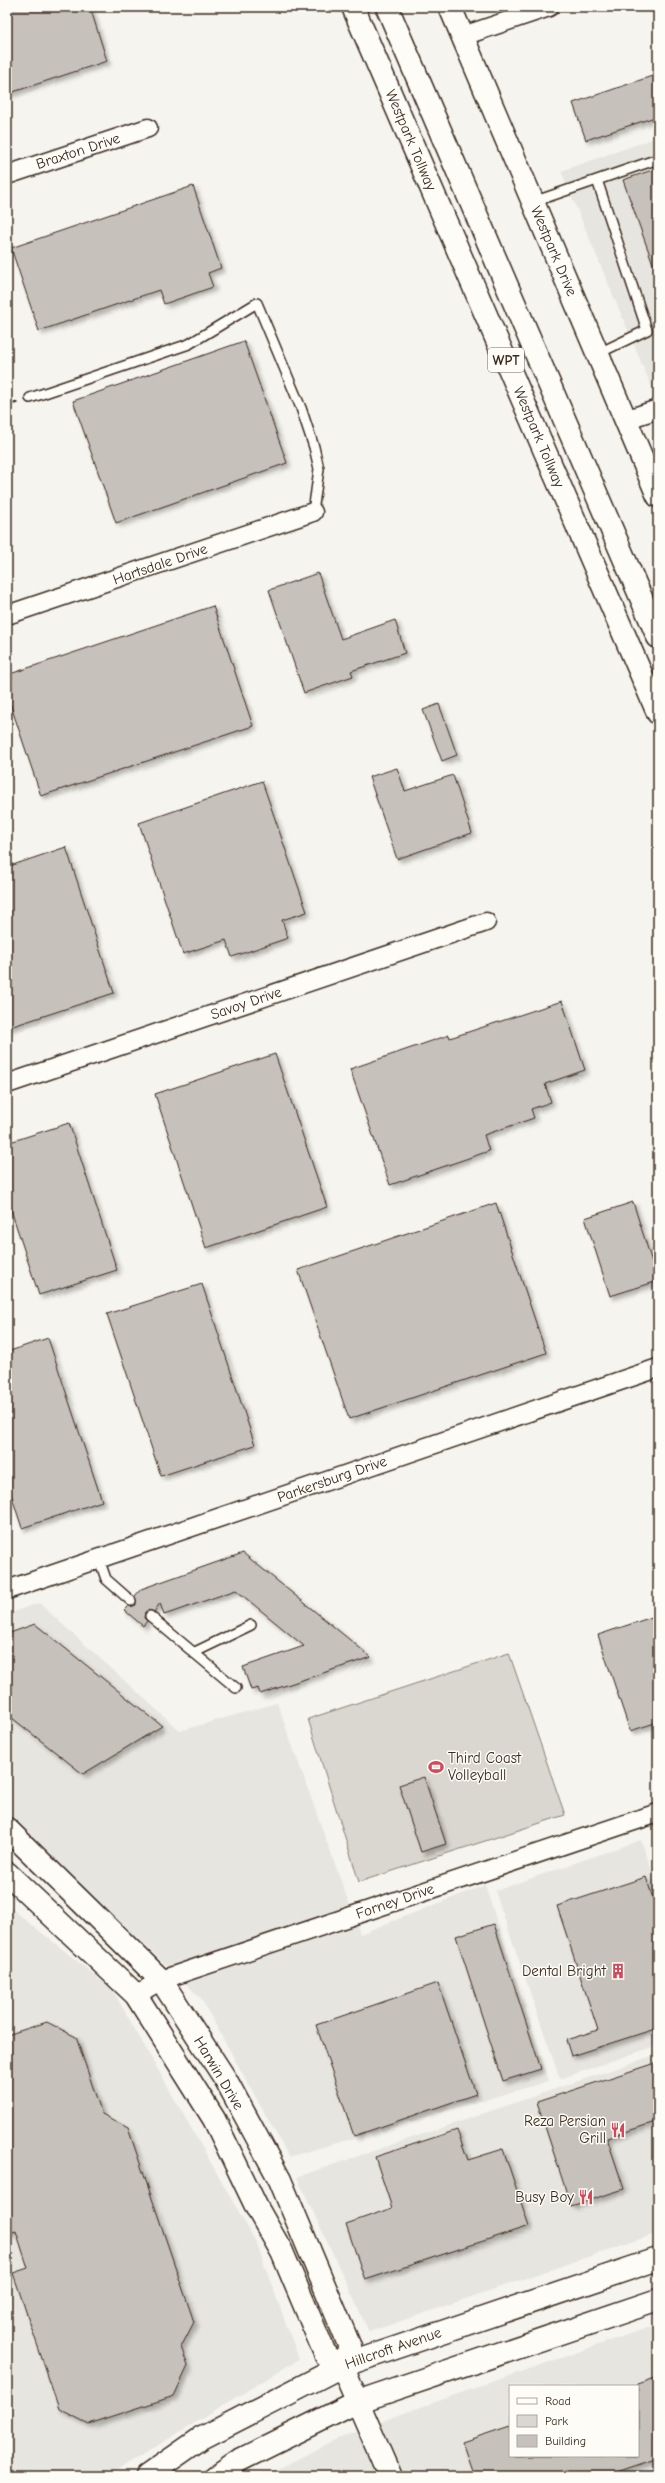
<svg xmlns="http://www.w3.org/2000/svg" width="665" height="2483" font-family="'Comic Neue',sans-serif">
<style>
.built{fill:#e7e5df;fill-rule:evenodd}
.green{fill:#dad6d0;stroke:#8a8077}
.building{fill:#c7c1bb;stroke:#3b2a1e;filter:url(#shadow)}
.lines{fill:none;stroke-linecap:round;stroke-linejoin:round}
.service-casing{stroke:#3b2a1e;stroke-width:12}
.minor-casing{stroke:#3b2a1e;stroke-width:21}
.secondary-casing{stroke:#3b2a1e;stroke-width:25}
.primary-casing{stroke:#3b2a1e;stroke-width:25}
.motorway-casing{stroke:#3b2a1e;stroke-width:25}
.path{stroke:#3b2a1e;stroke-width:2.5;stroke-dasharray:4 3;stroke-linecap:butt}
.service{stroke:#fdfcf7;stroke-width:9}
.minor{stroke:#fdfcf7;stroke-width:18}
.secondary{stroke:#fdfcf7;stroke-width:22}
.primary{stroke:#fdfcf7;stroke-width:22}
.motorway{stroke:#fdfcf7;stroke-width:22}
.labels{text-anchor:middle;stroke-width:3;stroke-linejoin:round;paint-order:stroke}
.shield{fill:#fdfcf7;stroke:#75695f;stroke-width:1}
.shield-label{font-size:14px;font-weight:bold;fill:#3b2a1e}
.street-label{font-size:15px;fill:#3b2a1e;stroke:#fdfcf7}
.poi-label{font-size:15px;fill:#3b2a1e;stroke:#fdfcf7;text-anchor:end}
</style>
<defs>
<filter id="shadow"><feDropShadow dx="3.5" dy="3.5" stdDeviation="2" flood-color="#0004"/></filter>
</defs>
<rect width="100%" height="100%" fill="#f5f4ee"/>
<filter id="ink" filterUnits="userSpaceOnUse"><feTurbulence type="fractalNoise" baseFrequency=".025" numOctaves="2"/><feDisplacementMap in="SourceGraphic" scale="8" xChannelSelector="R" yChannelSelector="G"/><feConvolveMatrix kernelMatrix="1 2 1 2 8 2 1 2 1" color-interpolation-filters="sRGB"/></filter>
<g filter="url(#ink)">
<path class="built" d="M658,137V386L652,388L561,171Z
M39,1603L180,1731L277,1703L360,1934L485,1885L549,2081L289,2157L200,1997L7,1816V1614Z
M641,1840L658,1888V2045L560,2079L495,1891Z
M7,1905L112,1989L256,2242L299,2359L108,2476H7Z
M658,2054V2233L369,2332L297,2177Z
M658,2324V2476H265L330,2442L398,2415ZM510,2386H638V2456H510Z"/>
<path class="green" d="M509,1653L565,1815L359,1882L308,1719Z"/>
<path class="building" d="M7,7H90L107,61L7,94Z
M658,74V116L586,140L573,103Z
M658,168V272H656L623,180Z
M193,186L221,268L208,273L213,287L164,304L159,290L39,331L11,248Z
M244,341L287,463L116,523L73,401Z
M318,573L341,639L395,620L405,653L351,671L353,676L304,693L269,590Z
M213,606L253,726L41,796L7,694V675Z
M439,704L457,755L442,761L423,710Z
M397,768L405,791L453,775L472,833L397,859L369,777Z
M262,781L307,912L282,920L288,938L232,957L226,940L183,954L139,823Z
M66,847L114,993L7,1028V867Z
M562,1001L585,1070L545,1084L551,1102L531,1109L534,1118L484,1135L489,1151L390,1185L350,1069L449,1035L450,1038Z
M275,1054L327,1207L206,1248L155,1094Z
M69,1123L117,1270L39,1295L7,1198V1143Z
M633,1202L658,1281L610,1296L585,1218Z
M496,1203L546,1353L349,1419L298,1270Z
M202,1284L255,1445L161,1476L107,1314Z
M48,1338L102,1501L22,1528L7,1482V1352Z
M243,1553L371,1657L260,1694L258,1688L251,1690L243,1667L304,1646L236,1590L164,1615L160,1603L154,1612L148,1610L145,1612L144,1618L147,1621L143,1626L124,1610L128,1606L136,1605L135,1596L141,1589Z
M658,1615V1722L630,1731L598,1635Z
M35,1624L162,1726L83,1774L7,1714V1634Z
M424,1777L446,1844L421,1852L399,1785Z
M646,1877L658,1914V2028L571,2056L566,2040L598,2030L557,1906Z
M494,1924L541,2069L503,2081L456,1936Z
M438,1983L476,2094L354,2136L316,2025Z
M47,2022L76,2037L102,2114L128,2128L194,2322L181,2347L188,2366L174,2396L89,2424L59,2409L13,2273L28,2268L16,2231L7,2234V2035Z
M658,2062V2121L607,2138L624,2189L571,2206L537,2102Z
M457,2130L468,2160L503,2149L529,2226L365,2280L346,2224L392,2208L375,2157Z
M658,2377V2458L605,2476H474L462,2442L510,2426V2456H638V2384Z"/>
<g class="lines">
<g class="service-casing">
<path id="service" d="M533,202L658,159
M597,354L647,330L597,180
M30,398L189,344L257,303L301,408L314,447L319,469L313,512
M645,466L658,460
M99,1559L106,1579L131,1601
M150,1616L236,1688
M193,1653L251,1625"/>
</g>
<g class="minor-casing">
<path id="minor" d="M463,36L549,7
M7,175L148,128
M625,420L658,409
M7,615L313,512
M7,1084L486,922
M7,1590L658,1368
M136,1995L161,1980L658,1813"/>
</g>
<g class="secondary-casing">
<path id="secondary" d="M450,7L658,496
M7,1829L161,1980L226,2080L280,2180L350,2347L342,2366
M7,1873L136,1995L214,2119L257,2208L282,2252L326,2356L342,2366L390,2476"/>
</g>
<g class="primary-casing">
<path id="primary" d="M147,2476L200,2439L342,2366L658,2259
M216,2476L238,2461L357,2402L658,2300"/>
</g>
<g class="motorway-casing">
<path id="motorway" d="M353,7L658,713
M387,7L658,637"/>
</g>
<path class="path" d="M7,406L18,402"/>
<use href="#service" class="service"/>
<use href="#minor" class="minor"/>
<use href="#secondary" class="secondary"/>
<use href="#primary" class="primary"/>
<use href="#motorway" class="motorway"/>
</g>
</g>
<defs>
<g id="stadium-bare" transform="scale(1.2)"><path d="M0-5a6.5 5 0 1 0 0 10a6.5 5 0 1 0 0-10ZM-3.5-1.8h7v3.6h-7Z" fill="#d1495b" stroke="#fdfcf7" stroke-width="2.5" paint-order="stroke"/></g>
<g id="building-bare" transform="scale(1.2)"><path d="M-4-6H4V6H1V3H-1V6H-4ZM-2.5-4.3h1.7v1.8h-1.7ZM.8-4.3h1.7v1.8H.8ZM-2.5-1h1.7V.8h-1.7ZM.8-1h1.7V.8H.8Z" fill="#d1495b" stroke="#fdfcf7" stroke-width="2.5" paint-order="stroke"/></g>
<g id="restaurant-bare" transform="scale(1.2)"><path d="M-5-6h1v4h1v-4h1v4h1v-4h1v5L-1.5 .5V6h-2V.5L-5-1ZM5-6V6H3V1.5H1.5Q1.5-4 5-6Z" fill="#d1495b" stroke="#fdfcf7" stroke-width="2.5" paint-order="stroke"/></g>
</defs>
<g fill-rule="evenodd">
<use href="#stadium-bare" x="436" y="1767"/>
<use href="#building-bare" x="618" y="1971"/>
<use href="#restaurant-bare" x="618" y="2130"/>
<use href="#restaurant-bare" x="586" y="2197"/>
</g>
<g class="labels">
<rect class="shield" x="488" y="348" width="36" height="24" rx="3"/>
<g class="shield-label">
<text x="506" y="365">WPT</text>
</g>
<g class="street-label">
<text transform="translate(411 140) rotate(67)" y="5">Westpark Tollway</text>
<text transform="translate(78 151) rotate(-18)" y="5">Braxton Drive</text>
<text transform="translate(554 251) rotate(67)" y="5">Westpark Drive</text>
<text transform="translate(539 437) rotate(67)" y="5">Westpark Tollway</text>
<text transform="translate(160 564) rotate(-19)" y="5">Hartsdale Drive</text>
<text transform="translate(246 1003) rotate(-19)" y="5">Savoy Drive</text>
<text transform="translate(332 1479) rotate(-19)" y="5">Parkersburg Drive</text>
<text transform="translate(395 1901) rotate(-19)" y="5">Forney Drive</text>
<text transform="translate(219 2073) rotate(59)" y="5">Harwin Drive</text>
<text transform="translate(393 2348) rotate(-19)" y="5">Hillcroft Avenue</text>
</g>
<g class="poi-label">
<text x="448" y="1763" text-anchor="start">Third Coast<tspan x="448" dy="17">Volleyball</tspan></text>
<text x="606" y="1976">Dental Bright</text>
<text x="606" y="2126">Reza Persian<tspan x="606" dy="17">Grill</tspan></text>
<text x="574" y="2202">Busy Boy</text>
</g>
</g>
<rect width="665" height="2483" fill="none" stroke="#fdfcf7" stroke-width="24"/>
<rect x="12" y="12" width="641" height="2459" fill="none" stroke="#3b2a1e" stroke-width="1.5" filter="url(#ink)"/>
<rect x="509" y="2385" width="130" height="72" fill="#fdfcf7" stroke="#afa8a0"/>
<rect x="517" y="2398" width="20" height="6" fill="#fdfcf7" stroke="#afa8a0"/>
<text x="545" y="2405" font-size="12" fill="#3b2a1e">Road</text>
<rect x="517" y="2415" width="20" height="12" fill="#dad6d0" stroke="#afa8a0"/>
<text x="545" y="2425" font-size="12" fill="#3b2a1e">Park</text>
<rect x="517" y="2435" width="20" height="12" fill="#c7c1bb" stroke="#afa8a0"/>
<text x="545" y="2445" font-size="12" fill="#3b2a1e">Building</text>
</svg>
